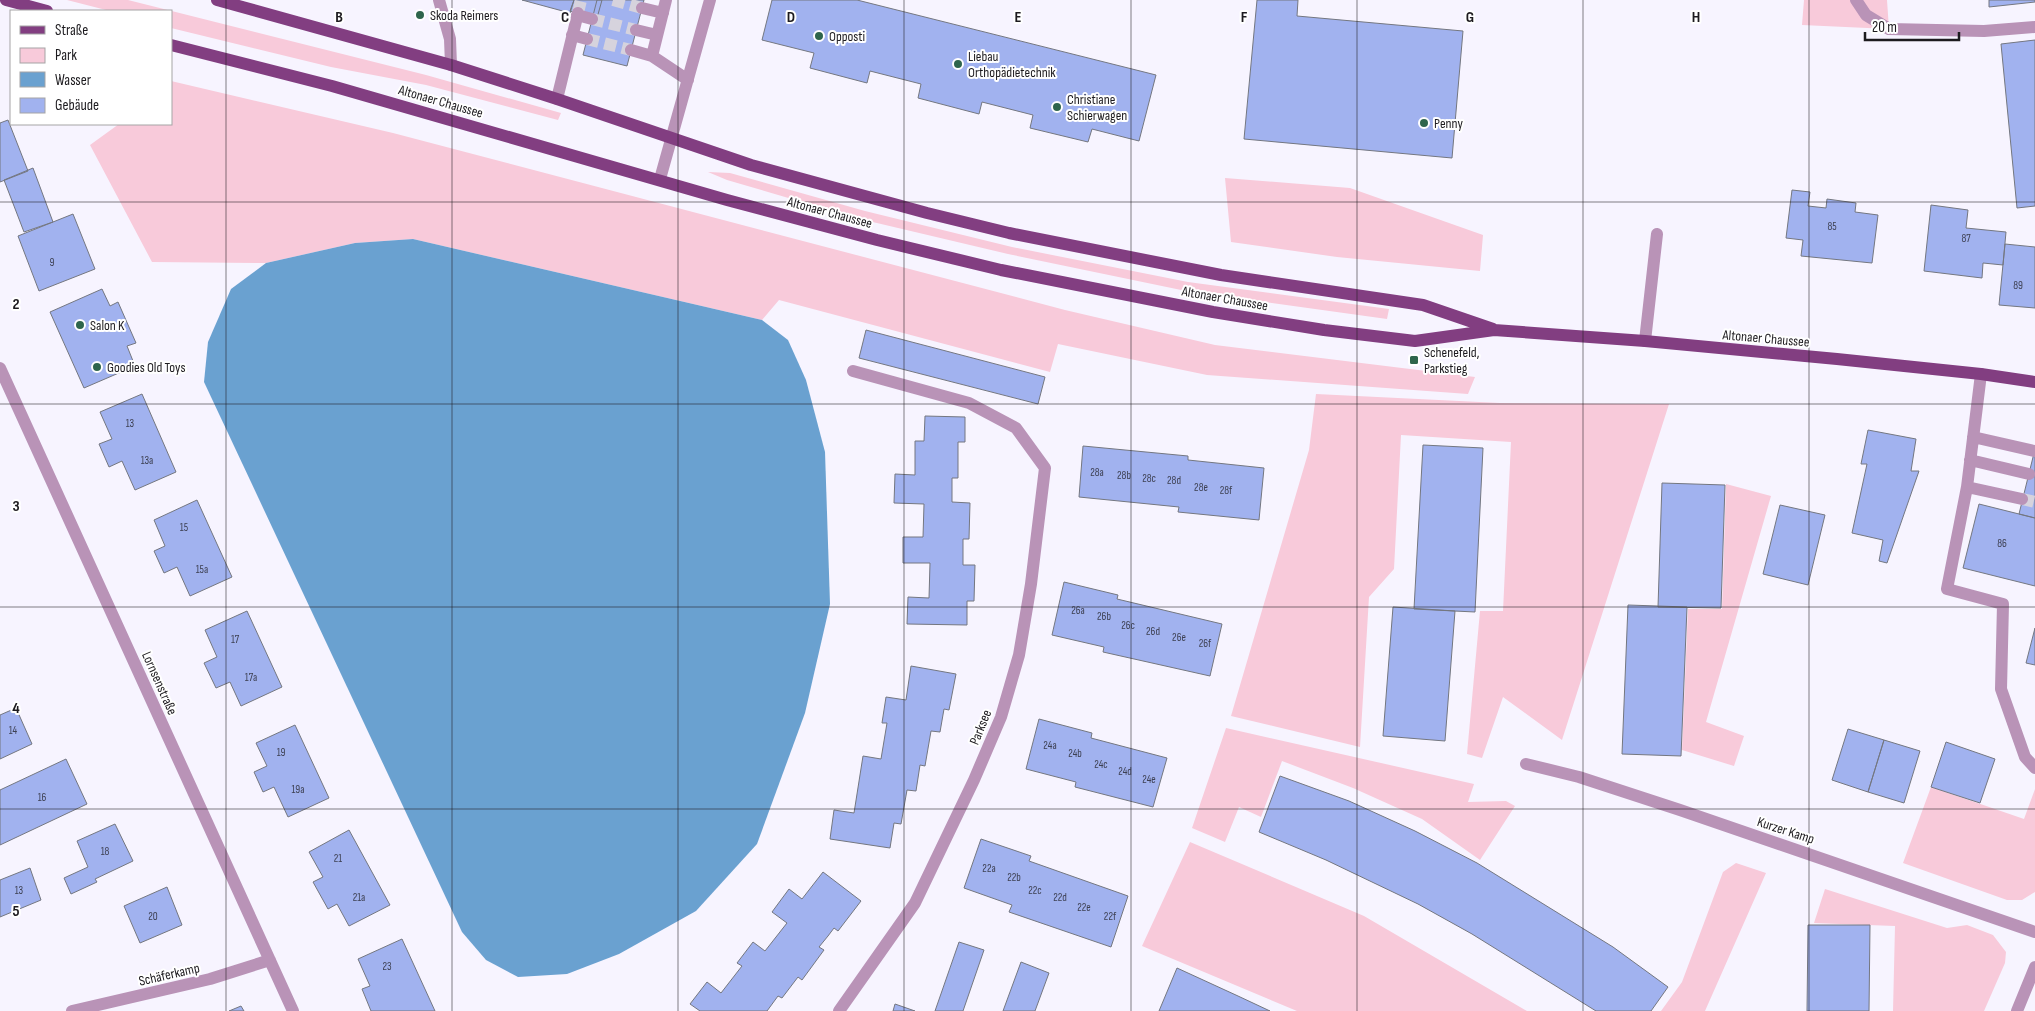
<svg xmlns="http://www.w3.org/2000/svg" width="2035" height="1011" font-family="'Sofia Sans Condensed',sans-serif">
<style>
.green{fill:#f8cada}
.water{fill:#6aa1d0}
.building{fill:#a1b2ef;stroke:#747780}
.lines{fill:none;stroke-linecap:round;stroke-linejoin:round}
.minor-tunnel{stroke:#d6d3dd;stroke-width:12;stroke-dasharray:12 6;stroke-linecap:butt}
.minor{stroke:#b993b7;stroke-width:12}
.major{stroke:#823e81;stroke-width:12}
.grid{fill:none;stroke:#1d1b1f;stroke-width:1;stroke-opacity:0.55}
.poi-dot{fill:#2e654c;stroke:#fff;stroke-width:2}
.labels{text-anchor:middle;stroke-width:4;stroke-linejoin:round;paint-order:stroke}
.number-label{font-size:11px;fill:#3e4153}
.poi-label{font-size:14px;fill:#1d1b1f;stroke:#fff;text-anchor:start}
.street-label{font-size:14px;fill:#1d1b1f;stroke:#fff}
.grid-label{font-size:16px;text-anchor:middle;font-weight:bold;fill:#1d1b1f;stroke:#fff;stroke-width:4;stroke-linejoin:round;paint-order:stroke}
</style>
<rect width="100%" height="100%" fill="#f7f4ff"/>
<path class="green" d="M67,0H128L426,75L561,113L558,120L426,85L331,67L171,28V11H110Z
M1804,0H1887L1889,29L1802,25Z
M171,81L393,133L1065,310L1215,345L1475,377L1468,394L1207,375L1058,344L1050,372L779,300L762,320L413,239L355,243L266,263L152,262L90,145L119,124H171Z
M708,172L730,173L865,211L1012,247L1188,282L1389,309L1387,319L1186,291L1008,254L860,219L727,180Z
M1225,178L1350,188L1483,235L1480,271L1337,257L1231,242Z
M1316,394L1500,403L1669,404L1562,740L1503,697L1482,758L1467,754L1480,611H1503L1511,442L1401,435L1394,569L1369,597L1360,747L1231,716L1309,450Z
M1726,484L1771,496L1706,722L1744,736L1734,766L1682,750L1688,609H1722Z
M1226,728L1474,784L1468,802L1506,801L1515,806L1480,860L1422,819L1353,788L1282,761L1261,817L1239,807L1225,842L1192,828Z
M1931,787L2024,819L2035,789V892L2022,900H2007L1903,863Z
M1190,842L1364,916L1527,1011H1297L1142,946Z
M1736,863L1766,873L1705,1011H1661L1682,982L1723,872Z
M1825,889L1947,928L1967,925L1993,935L2006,952L2005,963L1984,1011H1893L1895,926L1814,923Z"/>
<path class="water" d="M413,239L762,320L788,340L806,380L825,452L830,604L805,713L757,844L696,911L619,954L567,974L518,977L486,960L462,932L204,382L208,342L231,289L266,263L355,243Z"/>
<path class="building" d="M522,0H574L570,13Z
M574,0H602L597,18L570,11Z
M597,0H644L627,66L583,55Z
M772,0H857L1156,75L1139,141L1092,129L1088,142L1030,128L1033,115L982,102L979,114L918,98L921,84L870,71L867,83L810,68L814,53L762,40Z
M1257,0H1298L1297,16L1463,31L1452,158L1244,139Z
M1989,0H2035V2L1989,7Z
M2035,40V206L2017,208L2001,44Z
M8,120L28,171L0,182V123Z
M33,168L53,222L24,232L4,180Z
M1792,190L1810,192L1808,206L1826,208L1827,199L1856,203L1855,212L1878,215L1872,263L1801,256L1803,240L1786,238Z
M1931,205L1968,210L1966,228L2006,232L2003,265L1983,263L1982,278L1924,271Z
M73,214L95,269L39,291L18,236Z
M2005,244L2035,247V308L1999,305Z
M102,289L110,306L118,302L136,343L127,346L135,366L84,388L50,312Z
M866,330L1045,377L1038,404L859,358Z
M142,394L176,472L135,490L122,461L109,467L99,444L112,439L100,412Z
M925,416L965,417V442H958V478H952V502L970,503L969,539H963V565H975L974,601H967V625L907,624L908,597L929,598L930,563H903V537H923L924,504L894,503L895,474L915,475V441H924Z
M1868,430L1916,439L1911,471H1919L1887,563L1879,561L1883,540L1852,533L1867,464H1861Z
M1423,445L1483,448L1475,612L1414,609Z
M1083,446L1188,456V460L1264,468L1259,520L1178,512L1179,507L1079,497Z
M2035,449V518L2019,514Z
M1662,483L1725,485L1721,608L1658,607Z
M197,500L232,577L190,596L177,567L164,573L154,551L165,546L154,520Z
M1979,504L2035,518V586L1963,568Z
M1780,505L1825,515L1808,585L1763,574Z
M1064,582L1118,595L1117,599L1222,624L1210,676L1103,652L1104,647L1052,635Z
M1628,605L1687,607L1681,756L1622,754Z
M1393,607L1455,611L1445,741L1383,736Z
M247,611L282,687L241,706L230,682L216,688L204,663L217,657L205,630Z
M2035,628V665L2026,663Z
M911,666L956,674L949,710L944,709L940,732L931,731L925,766L920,765L916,791L907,790L901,824L894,823L890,848L830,839L834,810L854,813L863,756L881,759L887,723H882L886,697L906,700Z
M16,708L32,744L0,759V715Z
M1039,719L1092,733L1091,738L1167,758L1153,807L1075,787L1076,782L1026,769Z
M295,725L329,798L288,817L274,787L263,792L254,772L267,766L256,743Z
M1848,729L1884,740L1868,792L1832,780Z
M1884,740L1920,751L1904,803L1868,792Z
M1946,742L1995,759L1980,803L1931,787Z
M66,759L87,804L0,845V790Z
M1280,776L1349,801L1415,831L1477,863L1613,947L1668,987L1651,1011H1596L1472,934L1418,904L1326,860L1259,832Z
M115,824L133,861L95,879L97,882L71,894L64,878L88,867L77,841Z
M349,830L390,905L349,926L337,904L328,909L313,882L323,877L309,852Z
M981,839L1031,856L1029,861L1128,896L1111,947L1009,912L1012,905L964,888Z
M30,868L41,900L0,917V880Z
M823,872L861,901L838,931L834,928L828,936L819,947L824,950L802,980L798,977L782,998L778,996L767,1011H700L690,1004L707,982L721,993L742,966L737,963L753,942L765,951L787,923L772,912L789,889L802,899Z
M167,887L182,925L140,943L124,906Z
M1808,925H1870L1869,1011H1807Z
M402,939L435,1011H371L362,989L370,986L358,959Z
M959,942L984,950L963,1011H935Z
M1021,962L1049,973L1035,1011H1003Z
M1177,968L1238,996L1270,1011H1159Z
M895,1004L915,1011H893Z
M241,1006L244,1011H229Z"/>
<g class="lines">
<path class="minor-tunnel" d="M613,0L642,8
M578,13L581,0
M592,19L636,30
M587,39L631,50
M2022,499L2035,502"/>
<path class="minor" d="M439,0L450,39L451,65
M1856,0L1866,15L1889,29L1984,31L2035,27
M642,8L663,13
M577,15L592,19
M636,30L657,35
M572,35L587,39
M631,50L652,56L688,80
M652,56L666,0
M557,99L578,13
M660,179L710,0
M1645,341L1657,234
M0,368L293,1011
M1981,374L1967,487L1947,589L2003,604L2001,689L2025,757L2035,768
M1973,437L2034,451
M1970,460L2029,474
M1967,487L2022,499
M1526,764L1579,777L1680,810L2035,932
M72,1011L210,979L270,960
M839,1011L915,903L974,780L1001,717L1019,655L1031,584L1045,468L1016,428L969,403L853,371
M2017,1011L2035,967"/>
<path class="major" d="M6,0L47,11
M217,0L451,65L557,99L751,165L927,213L1009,233L1221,275L1423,305L1493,329
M171,45L332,86L727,200L877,240L1001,270L1213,312L1324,330L1415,341L1494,330L1645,341L1837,359L1981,374L2035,382"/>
</g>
<path class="grid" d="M226,0V1011M452,0V1011M678,0V1011M904,0V1011M1131,0V1011M1357,0V1011M1583,0V1011M1809,0V1011M0,202H2035M0,404H2035M0,607H2035M0,809H2035"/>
<g class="poi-dot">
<circle cx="420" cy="15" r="5"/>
<circle cx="819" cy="36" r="5"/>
<circle cx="958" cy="64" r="5"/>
<circle cx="1057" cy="107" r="5"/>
<circle cx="1424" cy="123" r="5"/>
<circle cx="80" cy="325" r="5"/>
<rect x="1409" y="355" width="10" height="10" rx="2.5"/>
<circle cx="97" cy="367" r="5"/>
</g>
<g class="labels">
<g class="number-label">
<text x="1832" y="230">85</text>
<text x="1966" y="242">87</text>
<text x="52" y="266">9</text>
<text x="2018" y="289">89</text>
<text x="130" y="427">13</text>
<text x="147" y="464">13a</text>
<text x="1097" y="476">28a</text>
<text x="1124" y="479">28b</text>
<text x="1149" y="482">28c</text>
<text x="1174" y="484">28d</text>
<text x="1201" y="491">28e</text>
<text x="1226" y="494">28f</text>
<text x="184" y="531">15</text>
<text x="2002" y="547">86</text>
<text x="202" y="573">15a</text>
<text x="1078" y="614">26a</text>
<text x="1104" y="620">26b</text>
<text x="1128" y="629">26c</text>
<text x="1153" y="635">26d</text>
<text x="1179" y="641">26e</text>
<text x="235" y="643">17</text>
<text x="1205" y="647">26f</text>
<text x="251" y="681">17a</text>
<text x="13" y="734">14</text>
<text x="1050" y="749">24a</text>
<text x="281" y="756">19</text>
<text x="1075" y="757">24b</text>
<text x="1101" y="768">24c</text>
<text x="1125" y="775">24d</text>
<text x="1149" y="783">24e</text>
<text x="298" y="793">19a</text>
<text x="42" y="801">16</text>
<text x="105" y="855">18</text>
<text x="338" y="862">21</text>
<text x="989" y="872">22a</text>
<text x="1014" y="881">22b</text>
<text x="19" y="894">13</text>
<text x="1035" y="894">22c</text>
<text x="359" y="901">21a</text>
<text x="1060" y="901">22d</text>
<text x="1084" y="911">22e</text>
<text x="153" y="920">20</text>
<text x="1110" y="920">22f</text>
<text x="387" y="970">23</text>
</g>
<g class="poi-label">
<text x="430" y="20">Skoda Reimers</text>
<text x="829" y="41">Opposti</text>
<text x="968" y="61">Liebau<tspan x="968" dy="16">Orthopädietechnik</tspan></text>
<text x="1067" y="104">Christiane<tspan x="1067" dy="16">Schierwagen</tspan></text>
<text x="1434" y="128">Penny</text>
<text x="90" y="330">Salon K</text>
<text x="1424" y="357">Schenefeld,<tspan x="1424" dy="16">Parkstieg</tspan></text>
<text x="107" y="372">Goodies Old Toys</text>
</g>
<g class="street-label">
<text transform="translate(441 101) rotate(16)" y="5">Altonaer Chaussee</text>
<text transform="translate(830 212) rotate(15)" y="5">Altonaer Chaussee</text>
<text transform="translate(1225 298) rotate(10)" y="5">Altonaer Chaussee</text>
<text transform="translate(1766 338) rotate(5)" y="5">Altonaer Chaussee</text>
<text transform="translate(160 683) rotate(66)" y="5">Lornsenstraße</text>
<text transform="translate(980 727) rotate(-68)" y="5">Parksee</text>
<text transform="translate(1786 830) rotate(18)" y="5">Kurzer Kamp</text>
<text transform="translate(169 974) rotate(-13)" y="5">Schäferkamp</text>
</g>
</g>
<g class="grid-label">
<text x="339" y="22">B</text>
<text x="565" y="22">C</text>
<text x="791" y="22">D</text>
<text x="1018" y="22">E</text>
<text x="1244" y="22">F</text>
<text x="1470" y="22">G</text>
<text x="1696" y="22">H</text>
<text x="16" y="309">2</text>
<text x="16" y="511">3</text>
<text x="16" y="713">4</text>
<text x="16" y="916">5</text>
</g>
<rect x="10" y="10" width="162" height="115" fill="#ffffff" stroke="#a5a4a5"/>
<rect x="20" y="26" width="25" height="8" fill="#823e81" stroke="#a5a4a5"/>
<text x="55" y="35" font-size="15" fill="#1d1b1f">Straße</text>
<rect x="20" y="48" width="25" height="15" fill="#f8cada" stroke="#a5a4a5"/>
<text x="55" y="60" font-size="15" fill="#1d1b1f">Park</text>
<rect x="20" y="72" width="25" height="15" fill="#6aa1d0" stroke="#a5a4a5"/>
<text x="55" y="85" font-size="15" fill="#1d1b1f">Wasser</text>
<rect x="20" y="98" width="25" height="15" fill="#a1b2ef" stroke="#a5a4a5"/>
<text x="55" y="110" font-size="15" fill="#1d1b1f">Gebäude</text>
<path d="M1865 32v8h94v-8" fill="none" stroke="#1d1b1f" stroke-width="2.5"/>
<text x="1872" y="32" font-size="15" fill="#1d1b1f" stroke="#ffffff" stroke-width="4" paint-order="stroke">20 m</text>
</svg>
